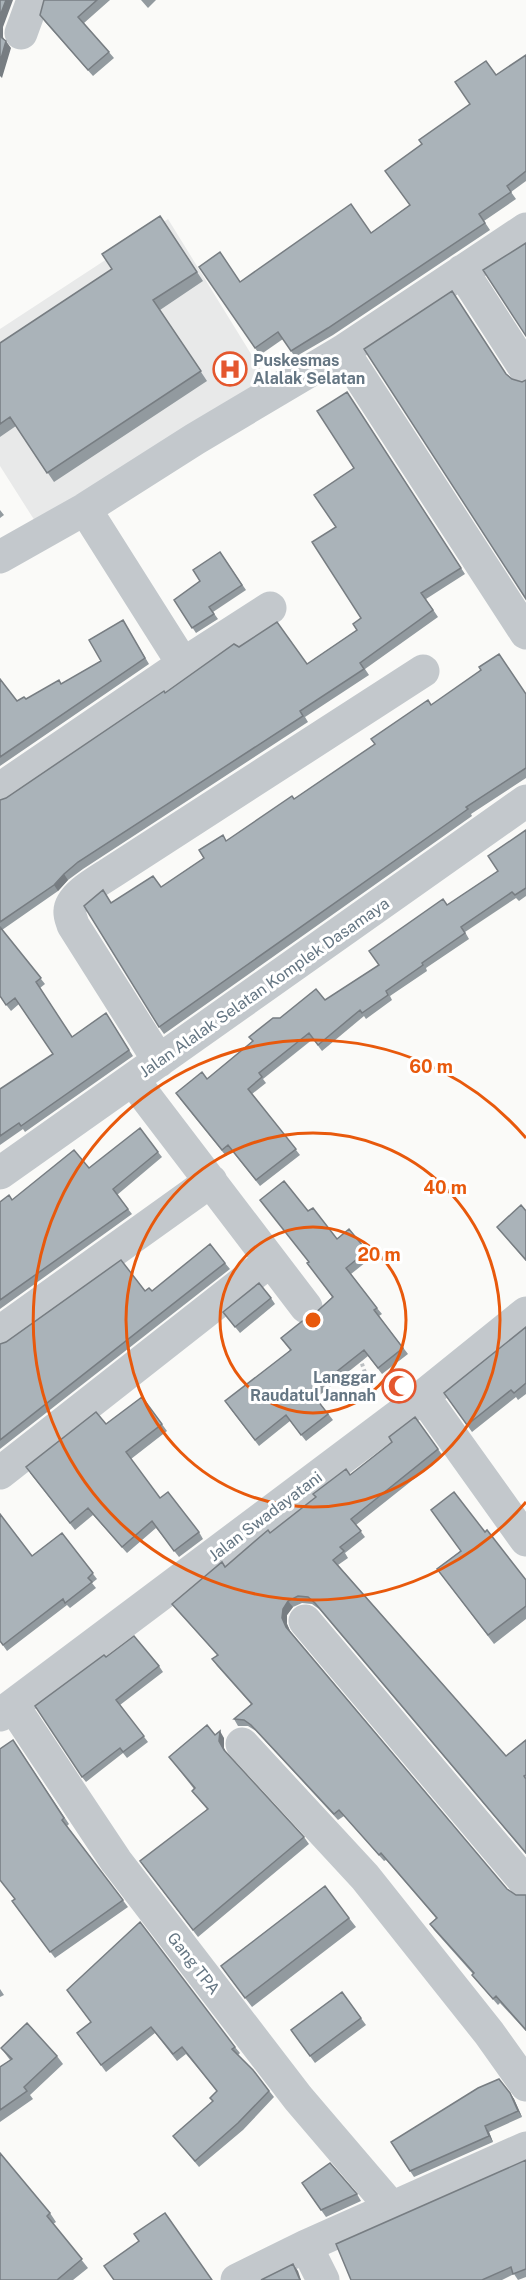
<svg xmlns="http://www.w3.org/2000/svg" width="526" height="2280" font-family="'Public Sans',sans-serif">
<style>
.built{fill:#e8e9e9}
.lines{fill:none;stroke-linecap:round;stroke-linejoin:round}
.path{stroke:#bbbfc2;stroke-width:4;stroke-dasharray:3 3;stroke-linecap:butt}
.minor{stroke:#c3c8cc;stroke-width:33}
.wall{fill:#929a9f}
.shaded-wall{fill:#777d82}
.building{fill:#aab3b9;stroke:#777d82;stroke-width:1.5}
.ring{fill:none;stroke:#e8590c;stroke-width:3}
.labels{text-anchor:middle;stroke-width:6;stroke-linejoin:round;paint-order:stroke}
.poi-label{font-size:16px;font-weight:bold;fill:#657683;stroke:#fff;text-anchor:start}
.street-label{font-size:16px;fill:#657683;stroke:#fff}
.centre{fill:#e8590c;stroke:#fff;stroke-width:3}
.ring-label{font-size:18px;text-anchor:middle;font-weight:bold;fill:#e8590c;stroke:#fff;stroke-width:6;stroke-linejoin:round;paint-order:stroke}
</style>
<rect width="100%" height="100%" fill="#fafaf8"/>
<path class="built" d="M168,219L269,383L40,529L0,466V437L16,426L118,278L0,357V329Z"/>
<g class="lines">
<path class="path" d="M360,1358L370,1387L377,1394"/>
<path class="minor" d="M21,33L33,0
M462,271L526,370
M343,351L526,633
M85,509L183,664L270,608
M0,557L85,509L195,439L343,351L526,229
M0,789L183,664
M159,1061L73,925C72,921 69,915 70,911C70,896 100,880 112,872L423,671
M133,1080L306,1307
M0,1173L526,801
M0,1332L211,1181
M423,1396L526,1540
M0,1473L270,1261
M305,1621L526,1883
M13,1706L116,1861L298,2098L392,2208
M0,1715L397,1417L526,1313
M242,1744L365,1877L489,2033L526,2085
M306,2246L323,2280
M237,2280L306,2246L526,2148"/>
</g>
<path class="wall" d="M44,0H110L84,23L114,58L93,76L45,22L40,15Z
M141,0H156L148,8Z
M526,55V181L511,192L516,199L484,221L490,230L333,335L295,357L283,339L260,355L255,348L240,282L371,233L410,205L422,144L470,104L496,75Z
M160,216L203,281L160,310L207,381L54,482L16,426L0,437V343L112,269Z
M347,392L465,574L426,599L438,617L365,669L369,675L305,717L308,722L83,869L68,880L58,891L2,930L45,984L40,988L72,1037L106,1013L133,1056L25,1132L23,1129L0,1145V1089L53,1054L19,1004L11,1011L0,997V800L6,798L165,693L239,647L307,664L357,630L361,618L336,527L354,468Z
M0,510L4,515L0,518Z
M220,552L246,590L213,612L218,619L196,633L174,600L200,581Z
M123,620L149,664L0,766V679L17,701L26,699L61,684L101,661Z
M526,694V778L471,814L472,816L164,1034L159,1027L111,903L161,887L204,858L226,841L294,799L375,744L431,705Z
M526,830V896L519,901L516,898L465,932L469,939L426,968L427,971L390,996L392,1000L366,1019L364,1016L322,1051L313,1039L263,1079L266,1083L252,1094L300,1155L260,1186L232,1151L226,1156L180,1099L207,1079L280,1018L325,1000L379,965L447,905L498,871Z
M158,1152L162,1157L117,1195L132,1214L0,1309V1202L12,1200L89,1168Z
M308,1211L337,1239L367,1251L371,1258L351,1274L377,1308L382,1314L379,1316L408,1354L382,1374L368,1356L316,1398L333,1420L306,1441L290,1421L259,1446L229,1407L290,1350L281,1338L313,1315L332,1297L308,1262Z
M526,1211V1261L502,1233L497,1227Z
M225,1263L230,1269L0,1449V1344L145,1291H152Z
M271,1298L275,1304L240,1333L223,1312Z
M526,1327V1394L518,1400L516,1397L472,1432L444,1393Z
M142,1397L167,1431L131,1459L160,1498L199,1532L203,1539L179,1557L156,1528L127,1553L93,1515L75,1530L30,1473L106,1424Z
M415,1417L443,1456L356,1525L365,1537L345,1553L348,1558L338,1565L506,1756L526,1740V1854L319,1609L312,1604L302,1603L293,1607L287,1615V1624L290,1631L507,1889L516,1895H526V2031L500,2003L498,2005L477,1981L472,1975L473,1974L434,1930L430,1924L436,1918L386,1860L384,1861L344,1816L338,1820L256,1731L248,1726H238L234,1719L251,1704L217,1666L212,1659L217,1655L177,1610L172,1604L225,1567L350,1475L392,1442Z
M485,1532L526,1580V1619L494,1644L437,1569Z
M62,1533L97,1579L92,1583L96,1588L70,1608L67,1605L7,1651L0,1641L32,1556Z
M106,1657L159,1666L163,1672L120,1705L148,1742L127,1758L123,1753L86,1782L82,1777Z
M215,1735L224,1738V1748L226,1753L304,1837L309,1844L198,1937L145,1868L207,1809L192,1791L194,1789L169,1757Z
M13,1740L69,1824L67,1826L128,1907L55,1958L17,1908L15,1899Z
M349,1918L356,1927L252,2007L221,1966Z
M0,1989L4,1995L0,1997Z
M67,1990L235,2047L240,2053L238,2055L253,2070L274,2097L243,2130L199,2167L173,2136L213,2102L210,2098L217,2091L186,2054L177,2061L155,2033L106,2072L77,2033L91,2022Z
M342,1992L366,2025L315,2063L291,2030Z
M1,2048L57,2056L63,2064L30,2095L33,2099L0,2122V2067L10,2060Z
M510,2093L514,2099L522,2117L489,2132L493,2142L414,2177L391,2142Z
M0,2153L50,2213L56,2222L53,2224L88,2268L73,2280H0Z
M526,2160V2277L518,2280L514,2274L502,2280H351Z
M302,2183L357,2194L361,2201L326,2217Z"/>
<path class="shaded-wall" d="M6,0H13L3,27V37L6,43V41L11,48L2,78L0,76V16Z
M64,874L68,880L58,891L54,885Z
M288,1601L293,1607L287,1615V1624L291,1633L286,1627L282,1618L283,1609Z
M220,1731L224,1738V1748L228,1757L219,1741Z
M510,2093L514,2099L522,2117L518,2111Z
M485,2126L489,2132L493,2142L489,2136Z
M293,2264L298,2271L301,2280H300Z"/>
<path class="building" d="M0,0H6L0,16Z
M44,0H97L78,17L109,52L88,70L40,15Z
M0,34L2,38L6,41L0,62Z
M526,55V171L507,186L511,192L479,214L485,223L328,328L291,351L278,332L255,348L199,267L220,252L240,282L351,204L371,233L410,205L385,171L422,144L419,140L470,104L455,82L486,61L496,75Z
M160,216L197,272L153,300L201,371L47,473L10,417L0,424V343L112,269L102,254Z
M526,243V336L483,270Z
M452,291L506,374L512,379L522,382L526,380V599L364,349Z
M347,392L461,568L421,593L433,610L360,663L364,669L300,711L303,716L78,862L64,874L54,885L0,922V800L6,798L164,691L165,693L234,644L239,647L277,622L307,664L357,630L353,624L361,618L312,542L336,527L314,495L354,468L317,411Z
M220,552L242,585L209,607L214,614L192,628L174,600L200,581L193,570Z
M123,620L145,658L0,757V679L17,701L24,697L26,699L59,680L61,684L101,661L89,640Z
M499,654L526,694V768L466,807L468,809L159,1027L84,906L103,890L111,903L153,876L161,887L204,858L199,850L223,835L226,841L292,796L294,799L375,744L371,739L428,700L431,705L481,670L479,667Z
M526,830V888L515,895L512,892L461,927L465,933L422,963L423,965L386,991L388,995L362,1013L360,1010L318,1045L309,1033L259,1073L262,1077L248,1089L296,1149L256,1180L228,1145L222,1150L176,1093L202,1072L207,1079L253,1041L249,1037L273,1018H280L316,989L325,1000L379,965L369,951L443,899L447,905L498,871L488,856Z
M0,927L41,978L36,982L72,1037L106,1013L129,1050L21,1126L19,1123L0,1136V1089L53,1054L15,998L6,1005L0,996Z
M140,1128L158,1152L113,1189L128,1209L0,1300V1202L9,1195L12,1200L74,1150L89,1168Z
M284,1181L308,1211L313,1208L337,1239L349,1229L367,1251L346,1268L377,1308L374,1310L403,1348L378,1368L364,1350L311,1392L328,1414L301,1435L286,1415L255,1440L225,1401L291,1350L281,1338L305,1319L313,1315L333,1297L307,1263L309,1262L260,1200Z
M521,1205L526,1211V1260L497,1227Z
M210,1244L225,1263L0,1440V1344L6,1342L121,1260L145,1291L149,1288L152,1291Z
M259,1283L271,1298L235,1327L223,1312Z
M526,1327V1383L514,1393L511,1390L467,1425L444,1393Z
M142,1397L162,1424L126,1452L160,1498L168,1492L199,1532L174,1551L152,1521L122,1547L88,1508L70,1523L26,1467L96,1412L106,1424Z
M415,1417L438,1449L351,1519L361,1531L340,1547L344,1551L333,1560L506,1756L526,1740V1775L524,1776L526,1779V1853L315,1603L308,1597L298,1596L288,1601L283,1609L282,1618L286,1627L507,1889L516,1895H526V2030L496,1996L493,1999L472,1975L474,1973L430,1924L437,1918L381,1853L379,1855L339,1810L334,1814L251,1725L244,1720L234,1719L252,1704L212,1659L218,1655L172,1604L222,1562L225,1567L268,1530L270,1533L316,1497L313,1494L346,1469L350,1475L392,1442L389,1437Z
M454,1492L485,1532L487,1530L526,1580V1606L488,1635L437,1569L461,1551L431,1510Z
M0,1514L32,1556L62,1533L93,1573L88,1578L92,1582L65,1603L63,1599L3,1645L0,1641Z
M134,1636L159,1666L116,1700L144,1736L123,1752L120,1748L82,1777L35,1706L104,1655L106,1657Z
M207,1725L215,1735L220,1731L219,1741L224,1750L304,1837L193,1930L140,1861L208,1809L192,1791L195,1788L169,1757Z
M13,1740L64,1818L62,1820L123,1900L50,1952L12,1901L15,1899L0,1880V1749Z
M325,1886L349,1918L245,1998L221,1966Z
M140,1922L235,2047L232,2049L253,2070L269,2091L238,2123L195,2161L173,2136L213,2101L210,2098L217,2091L182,2047L173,2054L151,2027L101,2065L77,2033L91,2022L67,1990Z
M342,1992L361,2018L310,2056L291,2030Z
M27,2023L57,2056L24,2087L27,2091L0,2110V2067L12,2059L1,2048Z
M499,2079L510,2093L518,2111L485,2126L489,2136L410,2171L391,2142L478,2088Z
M0,2153L50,2213L47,2216L82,2259L57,2280H0Z
M526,2160V2269L513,2274L511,2267L482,2280H351L336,2244Z
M330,2163L357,2194L321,2210L302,2183Z
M165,2213L212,2280H114L104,2266L139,2241L134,2234Z
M293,2264L300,2280H261Z"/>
<g class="ring">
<circle cx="313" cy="1320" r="93"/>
<circle cx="313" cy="1320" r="187"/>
<path d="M526 1502A280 280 0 1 1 526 1138"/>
</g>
<defs>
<g id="hospital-ring" transform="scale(1.725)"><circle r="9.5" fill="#fff" stroke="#e4572e" stroke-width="1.5"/><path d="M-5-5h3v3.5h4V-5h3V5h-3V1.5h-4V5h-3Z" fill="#e4572e"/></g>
<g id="mosque-ring" transform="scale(1.725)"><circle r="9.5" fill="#fff" stroke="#e4572e" stroke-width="1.5"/><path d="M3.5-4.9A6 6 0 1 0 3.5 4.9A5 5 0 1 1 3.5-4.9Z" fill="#e4572e"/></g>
</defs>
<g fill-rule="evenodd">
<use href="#hospital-ring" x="230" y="369"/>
<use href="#mosque-ring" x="399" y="1386"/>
</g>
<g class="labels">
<g class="poi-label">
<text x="253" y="366">Puskesmas<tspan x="253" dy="18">Alalak Selatan</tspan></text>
<text x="376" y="1383" text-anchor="end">Langgar<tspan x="376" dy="18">Raudatul Jannah</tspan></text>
</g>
<g class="street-label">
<text transform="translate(264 987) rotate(-35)" y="6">Jalan Alalak Selatan Komplek Dasamaya</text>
<text transform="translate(265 1516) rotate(-37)" y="6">Jalan Swadayatani</text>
<text transform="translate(194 1963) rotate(52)" y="6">Gang TPA</text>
</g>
</g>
<circle cx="313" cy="1320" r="9" class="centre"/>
<g class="ring-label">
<text x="431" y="1073">60 m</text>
<text x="445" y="1194">40 m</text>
<text x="379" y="1261">20 m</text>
</g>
</svg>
